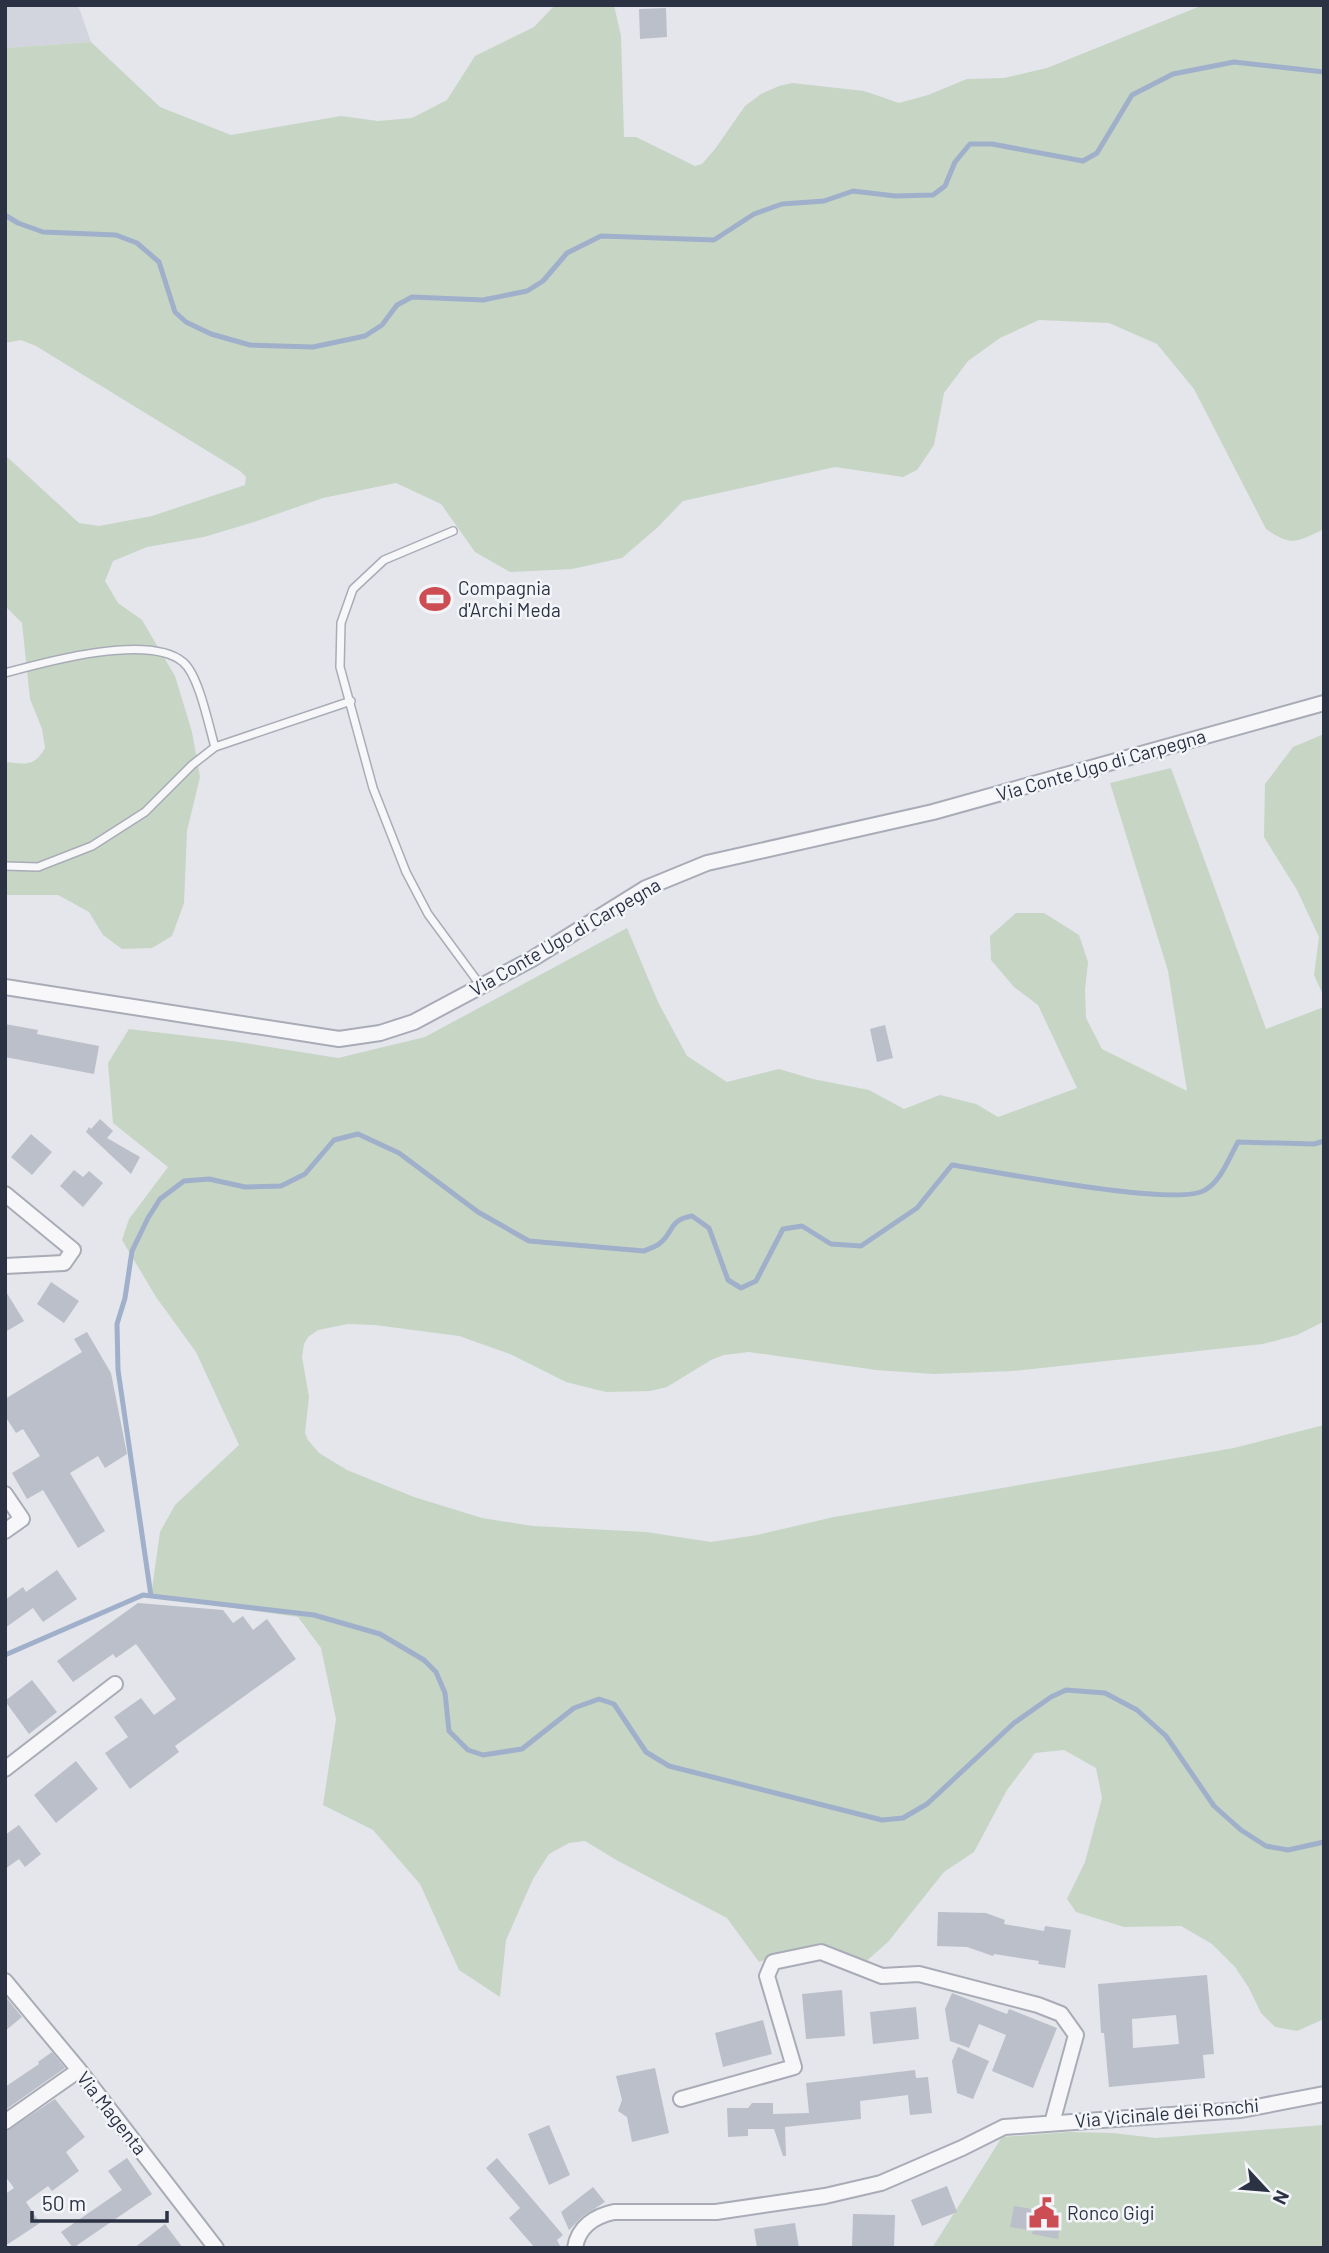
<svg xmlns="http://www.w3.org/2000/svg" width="1329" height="2253" font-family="Barlow,sans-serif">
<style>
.built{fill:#d2d5dd}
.green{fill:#c7d5c5}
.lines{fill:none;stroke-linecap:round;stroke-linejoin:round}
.stream{stroke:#a0b0ca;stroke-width:5}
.building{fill:#bbbfc9;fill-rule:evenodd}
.service-casing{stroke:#a9acb6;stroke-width:10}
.minor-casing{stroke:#a9acb6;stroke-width:18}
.service{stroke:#f7f7fa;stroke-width:7}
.minor{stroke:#f7f7fa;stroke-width:14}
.labels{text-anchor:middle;stroke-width:5;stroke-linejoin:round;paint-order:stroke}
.poi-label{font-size:19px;fill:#2b3244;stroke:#f4f5f8;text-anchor:start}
.street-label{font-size:19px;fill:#2b3244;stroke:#f4f5f8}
</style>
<rect width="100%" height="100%" fill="#e4e6eb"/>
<path class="built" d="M5,5H78L91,42L5,48Z"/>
<path class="green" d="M555,5H614L621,36L624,137H636L695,166L702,164L715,149L745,106L761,94L779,86L792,83L864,91L899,103L928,95L967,79L1004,78L1047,68L1203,5H1324V529C1297,542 1292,547 1266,529L1194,389L1157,344L1109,323L1039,320L1000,338L968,361L944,393L934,445L917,470L903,477L835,467L683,501L658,527L622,558L572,569L510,572L475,552L441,504L396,483L323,498L254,522L204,537L147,547L113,561L105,581L118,603L142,620L175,676L192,732L200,777L187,831L184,903L172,936L152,948L122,949L103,935L89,912L58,895H5V762C26,764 34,767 45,748L42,729L30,699L22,623L5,606V455L79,523L99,526L152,516L245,485L246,477L240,471L36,346L21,340L5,343V48L91,42L160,107L231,135L341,116L378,121L412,118L447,100L475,56L534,27Z
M1324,734V997L1314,975L1319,937L1297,890L1264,837L1265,784L1293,747Z
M1171,768L1266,1029L1324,1007V1320L1321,1323L1297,1335L1263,1344L1013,1371L934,1374L876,1370L749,1352L724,1355L711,1360L667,1387L650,1391L606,1392L566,1382L510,1354L459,1336L375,1325L348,1324L318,1330L308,1337L304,1344L302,1357L309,1397L305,1433L308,1440L319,1453L347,1470L414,1497L482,1518L533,1526L646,1532L711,1542L757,1535L834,1517L1234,1448L1324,1425V2019L1297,2031L1275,2027L1261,2013L1249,1988L1235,1967L1212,1944L1181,1926L1124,1927L1076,1912L1067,1899L1085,1862L1102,1798L1096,1768L1064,1750L1035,1753L1007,1790L974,1852L944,1872L888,1942L863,1964L833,1966L804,1955L785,1952L759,1962L727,1918L618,1861L585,1841L569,1843L549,1854L533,1879L506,1940L500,1997L459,1970L420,1884L373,1830L323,1805L336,1719L321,1648L298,1617L151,1596L160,1532L175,1505L239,1445L196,1352L156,1297L122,1240L129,1219L168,1167L113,1123L108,1063L129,1029L239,1042L338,1058L425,1037L627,928L658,1002L687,1056L727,1082L779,1069L813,1079L869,1090L904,1109L940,1095L976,1104L998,1117L1077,1088L1038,1005L1014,987L991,960L990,936L1016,913H1044L1079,935L1088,962L1085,990L1086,1018L1102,1049L1187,1091L1168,971L1110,783Z
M1324,2125V2248H932L1002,2137L1069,2132L1113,2133L1156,2138Z"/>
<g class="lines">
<path class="stream" d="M5,215L18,223L43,232L116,235L137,243L159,262L175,312L186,322L211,334L250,345L313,347L365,336L382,325L397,305L412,297L483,300L527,291L543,281L567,253L601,236L714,240L754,214L782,204L824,201L853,191L895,196L933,195L945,186L955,162L970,144H992L1083,161L1097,153L1132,95L1173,74L1234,62L1324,72
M151,1596L118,1370L117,1324L125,1298L132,1251L148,1218L160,1199L184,1181L209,1179L245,1187L281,1186L305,1174L334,1140L358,1134L399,1153L478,1212L529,1241L644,1251C648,1249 655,1247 659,1244C674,1233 668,1220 692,1216L709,1228L728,1280L741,1288L756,1281L783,1229L802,1226L831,1244L861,1246L917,1208L952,1165C994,1171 1177,1208 1205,1190C1221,1181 1229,1158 1238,1142L1314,1144L1324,1141
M5,1655L143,1595L314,1615L380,1634L424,1660L436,1672L445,1693L449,1731L468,1750L483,1755L522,1749L574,1708L599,1699L614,1704L646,1752L669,1766L882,1820L903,1818L927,1804L1014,1723L1051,1697L1066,1690L1105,1693L1137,1710L1166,1736L1214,1806L1241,1830L1266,1846L1288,1850L1324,1842"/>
</g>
<path class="building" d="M666,8L667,37L640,39L639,9Z
M5,1024L38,1030L37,1034L99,1046L94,1074L5,1057Z
M885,1025L893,1058L877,1062L870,1029Z
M100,1119L113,1131L107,1138L140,1157L131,1174L86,1132L89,1127L91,1129Z
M31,1134L52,1152L32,1175L11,1157Z
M74,1170L83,1177L89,1171L103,1183L83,1207L60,1186Z
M51,1282L79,1301L64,1323L37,1304Z
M5,1290L24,1321L5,1332Z
M87,1332L111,1373L127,1454L105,1468L98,1456L70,1473L105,1531L78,1548L43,1490L27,1499L12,1473L40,1456L23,1429L16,1433L5,1416V1399L82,1352L74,1339Z
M57,1570L77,1599L43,1622L33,1608L5,1628V1600L23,1587L26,1592Z
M138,1603L223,1610L233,1623L243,1616L253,1630L267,1619L296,1659L175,1746L179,1752L130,1789L105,1753L128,1737L114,1717L141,1698L154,1715L176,1699L136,1644L116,1658L113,1654L73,1682L57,1661Z
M32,1680L57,1712L29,1734L5,1701Z
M76,1761L98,1789L56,1823L34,1795Z
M19,1825L41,1854L25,1867L19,1859L5,1869V1835Z
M938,1912L986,1913L1005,1920L1004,1924L1044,1931L1045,1926L1071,1930L1065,1968L1038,1964L1039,1961L994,1954L993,1956L967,1947L937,1946Z
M1207,1975L1214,2054L1203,2055L1205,2078L1109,2087L1104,2033H1101L1098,1984ZM1176,2015L1179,2044L1133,2048L1132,2019Z
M842,1990L845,2036L806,2039L802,1994Z
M952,1993L1007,2014L1009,2009L1057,2028L1033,2088L992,2071L1006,2035L979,2024L969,2048L950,2041L945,2009Z
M5,1996L22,2017L5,2031Z
M916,2007L919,2039L873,2044L870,2012Z
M763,2020L772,2054L723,2067L715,2033Z
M958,2047L989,2061L973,2099L957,2093L952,2061Z
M52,2052L65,2068L5,2110V2087L39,2064L38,2062Z
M655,2068L669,2133L632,2142L627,2117L618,2111L622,2100L616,2076Z
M915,2070L916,2078L928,2077L932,2113L910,2115L908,2095L860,2101L861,2119L785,2127L786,2156H783L774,2129H748V2136L728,2137L727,2108H748L752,2103H773V2114L809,2113L806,2083Z
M55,2099L85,2137L66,2152L79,2171L52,2191L48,2186L26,2202L40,2223L5,2246V2194L14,2188L5,2176V2132Z
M549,2125L570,2175L549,2185L528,2134Z
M127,2158L152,2194L73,2248L61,2232L122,2190L108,2171Z
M497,2158L563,2235L557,2240L561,2248H535L509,2218L520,2208L486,2168Z
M947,2186L957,2212L922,2226L911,2200Z
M593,2187L605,2202L583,2216L569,2230L561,2212Z
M1014,2206L1054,2213L1052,2223L1060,2224L1058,2239L1032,2234L1033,2231L1010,2227Z
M853,2214L895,2215L894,2248L852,2247Z
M795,2223L799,2248H757L754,2229Z
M165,2224L183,2248H134Z"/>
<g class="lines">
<g class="service-casing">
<path id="service" d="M453,531L384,560L353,589L341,623L340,667L373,788L406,872L428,914L481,986
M5,673C45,662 149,633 183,662C199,675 209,727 215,747
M5,866L38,867L92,846L145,812L192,765L215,747L351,701"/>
</g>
<g class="minor-casing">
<path id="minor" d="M5,987L339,1039L380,1033L414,1022L532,959L646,888L707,863L933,812L1324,703
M5,1194L73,1250L64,1263L5,1266
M5,1494L22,1519L5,1531
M5,1769L115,1684
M5,1981L79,2070L216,2248
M681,2099L794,2067L767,1976L773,1962L821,1952L882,1976L919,1974L1038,2005L1061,2014L1076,2035L1052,2123
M5,2122L79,2070
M575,2248C578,2227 595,2216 614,2212H716L825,2196L881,2183L962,2148L1004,2127L1241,2110L1324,2094"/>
</g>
<use href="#service" class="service"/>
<use href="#minor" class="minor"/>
</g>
<defs>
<g id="stadium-bare" transform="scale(2.415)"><path d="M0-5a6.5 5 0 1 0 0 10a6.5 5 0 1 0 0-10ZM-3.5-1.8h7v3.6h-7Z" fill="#cc4d53" stroke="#f4f5f8" stroke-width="2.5" paint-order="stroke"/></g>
<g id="civic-bare" transform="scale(2.415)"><path d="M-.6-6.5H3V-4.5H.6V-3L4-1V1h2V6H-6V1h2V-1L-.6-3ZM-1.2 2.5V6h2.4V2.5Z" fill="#cc4d53" stroke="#f4f5f8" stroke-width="2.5" paint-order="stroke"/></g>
</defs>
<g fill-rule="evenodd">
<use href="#stadium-bare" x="435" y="599"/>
<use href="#civic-bare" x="1044" y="2213"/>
</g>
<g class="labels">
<g class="poi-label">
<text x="458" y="595">Compagnia<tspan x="458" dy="22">d'Archi Meda</tspan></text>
<text x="1067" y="2220">Ronco Gigi</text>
</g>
<g class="street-label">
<text transform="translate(1101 765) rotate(-16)" y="7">Via Conte Ugo di Carpegna</text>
<text transform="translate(565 937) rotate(-30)" y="7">Via Conte Ugo di Carpegna</text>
<text transform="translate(112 2113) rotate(52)" y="7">Via Magenta</text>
<text transform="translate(1167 2113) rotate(-5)" y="7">Via Vicinale dei Ronchi</text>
</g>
</g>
<rect width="1329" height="2253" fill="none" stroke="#2b3244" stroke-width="14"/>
<g transform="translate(1266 2190) rotate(116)" stroke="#f4f5f8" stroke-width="5" paint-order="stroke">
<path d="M0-5L12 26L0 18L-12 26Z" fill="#2b3244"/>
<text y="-10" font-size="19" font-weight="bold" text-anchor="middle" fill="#2b3244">N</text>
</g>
<path d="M32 2211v10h135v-10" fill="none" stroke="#2b3244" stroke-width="3.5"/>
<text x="42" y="2211" font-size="21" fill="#2b3244" stroke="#f4f5f8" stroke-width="5" paint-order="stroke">50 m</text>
</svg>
